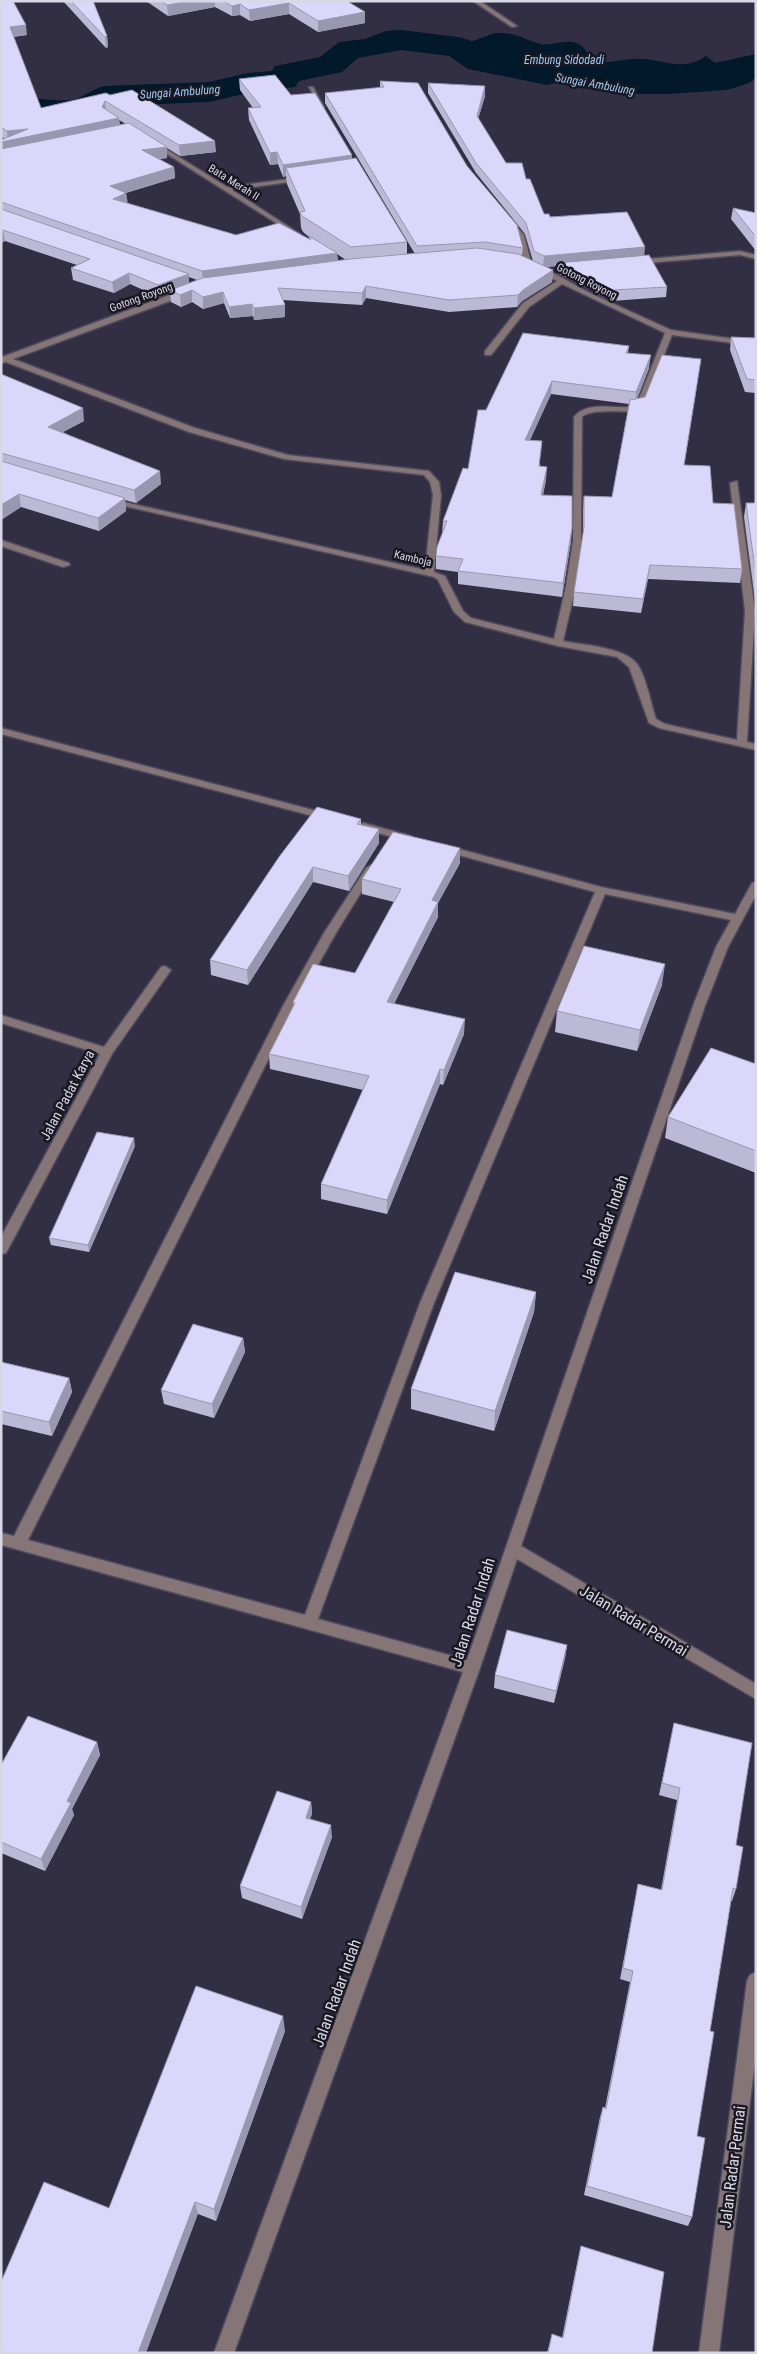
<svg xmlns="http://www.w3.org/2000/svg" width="757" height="2354" font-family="'Roboto Condensed',sans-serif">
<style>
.water{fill:#02182b}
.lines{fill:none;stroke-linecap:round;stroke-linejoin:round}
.river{fill:#02182b;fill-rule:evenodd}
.minor-casing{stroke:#4d4a5e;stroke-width:3}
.minor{fill:#867577;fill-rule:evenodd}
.wall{fill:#bcb9d7;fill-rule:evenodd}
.shaded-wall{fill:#9996af}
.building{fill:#dbd7fa;stroke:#9996af}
.labels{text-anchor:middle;stroke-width:5;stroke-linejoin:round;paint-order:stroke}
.far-street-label{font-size:11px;fill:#d9d8e6;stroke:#1a1822}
.far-water-label{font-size:12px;font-style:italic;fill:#9ac9f3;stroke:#1a1822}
.street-label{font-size:14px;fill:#d9d8e6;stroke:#1a1822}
.near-street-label{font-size:16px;fill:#d9d8e6;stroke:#1a1822}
</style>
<rect width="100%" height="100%" fill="#322f44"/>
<path class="water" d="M495,33C517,32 523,40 541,44C556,47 576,32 588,54L584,59C604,66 614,60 634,59C661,57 679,74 706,56L715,63L756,54V78L749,83L727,90L668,94H636L490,68L451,49Z"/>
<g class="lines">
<path class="river" d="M401,30L458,37L469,40L490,54L559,68L563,75L559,82L547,85L468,69L449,56L401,50L358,58L342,72L299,81L295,87L248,93L209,102L112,106L96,115L63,120L1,114V94C19,96 60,103 76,99C86,95 93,89 104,86L209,82L248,73L272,71L275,66L320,57L339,42L365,39L386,31Z"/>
<g class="minor-casing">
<path id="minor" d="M473,1H480L517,26L512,27Z
M309,87H313L324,107H320Z
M151,142H155L227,187L305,177V179L303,180L232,190L300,234L295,235L151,144Z
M506,219H510L524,235L532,266L525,264L518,235L506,221Z
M740,251L756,255V259L740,255L636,264L632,262L636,260Z
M536,267H542L590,293L671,330L756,342V346L672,335L642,410C626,414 593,407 582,417L581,541L576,586L563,641C582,645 625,647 637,664C646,676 651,704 656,719L665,724L737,740L745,611L730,483L737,481L755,611L747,742L756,744V750L659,728L649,723L629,667L617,657L558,646L465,622L454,612L438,580L434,577L107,502L111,499L425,570L433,495L430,482L424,475L284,459L189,432L6,362L1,363L2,357L183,290H189V294L13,359L195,428L288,455L429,471L439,482L441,495L434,572L445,576L463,611L471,618L554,639L566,586L573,541L574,417C589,399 616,411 636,406L665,333L562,284L529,307L491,355H485V351L523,303L557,281L536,271Z
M1,540L69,563L70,565L63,567L1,546Z
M1,728L332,815L333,817L328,820L1,734Z
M364,823L411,836L412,838L407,841L360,828V824Z
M444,845L601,887L735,914L752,883L756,882V895L728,947L705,1006L521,1546L756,1684V1699L517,1559L480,1668L234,2353H214L463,1672L1,1545V1533L14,1536L283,1006L324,933L366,868L371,865L375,866L376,868L336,933L295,1006L28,1540L305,1615L420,1303L595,892L440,850V846ZM605,894L731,920L716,947L693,1006L467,1660L318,1619L434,1303Z
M165,966L171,970L112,1054L6,1253L1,1254V1237L100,1054L1,1023V1015L104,1047L161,967Z
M756,1972V2053L719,2353H699L747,1981L750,1975Z"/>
</g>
<use href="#minor" class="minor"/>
</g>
<path class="wall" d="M1,1L27,35L13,37L41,108L110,95L216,152L180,156L167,148V158L159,159L174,167L175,178L126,193L127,203L236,235L309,239V237L303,232L301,228L300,214L287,184L286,176L283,177L278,164L270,165L249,120L248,108H253L240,90L239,79L291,95L352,155V158L407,242V254H415L325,103V93L380,88V81L467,166L523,248L522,256L533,261L525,234L476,173L428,93V83L485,96L478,119L506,163L526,179L544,214L645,255L667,287L666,297L612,301L557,273V266L546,267L553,270L552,282L522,301L517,307L449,312L366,298L362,305L283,300L285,305V317L254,320L253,316L230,318L224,303L203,309L192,302L181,307L171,302L170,293L159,297L130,284L114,293L73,280L71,268L77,265L5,241L1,243V140L4,139L1,136ZM119,120L126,124L120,125ZM337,254L346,260L338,261ZM189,277L197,280L189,283Z
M63,1H93L107,36L108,47L106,48Z
M146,1H347L365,23L318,32L289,14L250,21L240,15L232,16L215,7L168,16Z
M733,208L756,213V251L731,219Z
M731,337L756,338V393L745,392L730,350Z
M629,346L628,353L649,368L637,399L645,397L699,372L684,465L713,503L742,569L740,583L648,579L641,613L573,606L574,592L583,535V510L584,496L612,497L629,404L551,394L530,440L546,480L543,495L571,541L562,597L458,584V572L436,569V556L442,534L443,521L468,469L486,410Z
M1,374L84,421L63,432L161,484L136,503L125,500L126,511L99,531L21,507L1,520Z
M746,503H756V608L744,517Z
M361,819V824L379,843L349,891L313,882L248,985L211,975L210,960Z
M460,863L438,903V917L394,1004L464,1034L443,1085L440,1084L387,1214L321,1199V1184L363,1090L270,1069L269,1054L294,1006L293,1002L355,973L394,902L362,894V879Z
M662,985L637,1051L555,1032L557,1011Z
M756,1064V1173L665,1138L668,1117Z
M135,1146L89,1252L51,1245L49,1238Z
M536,1292L534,1312L494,1431L411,1409V1389Z
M243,1338L245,1352L214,1418L164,1404L161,1390Z
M1,1362L69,1378L72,1392L52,1436L1,1424Z
M567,1645L565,1658L554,1703L494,1688L495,1675Z
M674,1723L736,1845V1889L732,1901H731L710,2031L697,2136L692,2217L688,2226L584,2195L600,2117L603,2107L605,2108L630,1982L620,1979L636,1895L638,1884L661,1890L677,1800L659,1795Z
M97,1742L100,1755L72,1809L74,1815L45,1871L1,1853V1765Z
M311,1802L312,1814L310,1819L332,1837L302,1919L242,1898L240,1886Z
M285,2031L216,2221L198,2214L109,2208Z
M581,2246L652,2353H547L552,2334L562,2338L579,2254Z"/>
<path class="shaded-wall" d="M190,1H215V7L168,16L167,5Z
M289,3V14L250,21L249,10Z
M240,4V15L232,16V6Z
M365,12V23L318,32V21Z
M26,25L27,35L11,37L10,27Z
M107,36L108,47L106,48L105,37Z
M485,86V96L476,126L477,116Z
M105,101L106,111L102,107Z
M119,118L120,129L1,153V142L8,141L7,131Z
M215,141L216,152L180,156L179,145Z
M167,147V158L143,161L142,150Z
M277,152L278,164L270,165V153Z
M352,155V167L286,168V176L283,177V165Z
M174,167L175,178L111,197L110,186Z
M126,193L128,204L113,199Z
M3,230L5,241L1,243V231Z
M645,247L644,258L557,263V266L543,267L544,256Z
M337,253L338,265L203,282L202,271Z
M553,270L552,282L522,301L517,307L518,295L523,290Z
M129,273L130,284L114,293L112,282Z
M189,274V286L170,290V293L159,297L158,285Z
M366,286V298L362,305V293Z
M192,290V302L181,307L180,295Z
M223,292L224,303L203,309V297Z
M252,304L253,316L230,318L229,307Z
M285,305V317L254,320V308Z
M651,355L649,368L635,404L636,392Z
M701,359L699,372L682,479L684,465Z
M552,381L551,394L524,453L525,440Z
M83,408L84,421L50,439L48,427Z
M547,467L546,480L540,508L541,495Z
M160,471L161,484L136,503L134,490Z
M19,494L21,507L1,520V505Z
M125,498L126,511L99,531L98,518Z
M572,528L571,541L562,597L563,583Z
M650,565L648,579L641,613L643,599Z
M379,829V843L349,891L348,876Z
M460,848V863L438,903V917L387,1017V1002L432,900Z
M313,867V882L248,985L247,970Z
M665,964L662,985L637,1051L640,1030Z
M465,1019L464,1034L443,1085L444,1070Z
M440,1069V1084L387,1214V1200Z
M134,1138L135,1146L89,1252L88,1245Z
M536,1292L534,1312L494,1431L495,1411Z
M243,1338L245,1352L214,1418L212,1404Z
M69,1378L72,1392L52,1436L49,1422Z
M567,1645L565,1658L554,1703L556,1691Z
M97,1742L100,1755L72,1809L74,1815L45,1871L41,1859L67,1801Z
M311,1802L312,1814L306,1830V1818Z
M331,1825L332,1837L302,1919L301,1907Z
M283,2016L285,2031L216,2221L214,2209Z
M195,2202L198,2214L146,2353H138Z"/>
<path class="building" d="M1,1H13L26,25L10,27L41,108L106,93L110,95L132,90L215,141L179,145L105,101L102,107L119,118L1,142V140L28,129L7,131L1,127Z
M71,1H93L107,36L105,37Z
M161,1H190L167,5Z
M223,1H347L365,12L318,21L289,3L249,10L240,4L232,6Z
M275,75L291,95L315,93L352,155L283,165L277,152L270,153L248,108L261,107L239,79Z
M380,81L418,83L467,166L517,225L523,248L485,242L417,246L325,93L384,87Z
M428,83L485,86L477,116L506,163H522L526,179H530L544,214H549L550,217L627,212L645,247L544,256L534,251L526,223L476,163Z
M129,123L167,147L142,150L174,167L110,186L126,193L113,199L236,235L279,223L311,240L309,236L337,253L202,271L1,202V149Z
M356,158L407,242L351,247L302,216L300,212L305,211L286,168Z
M733,208L756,213V237Z
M1,209L189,274L158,285L129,273L112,282L71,268L90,259L3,230L1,231Z
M477,248L518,254L553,270L523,290L518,295L449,300L366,286L362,293L278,288L285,305L254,308L252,304L229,307L223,292L203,297L192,290L180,295L170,290L203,278L350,259Z
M649,255L667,287L613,290L557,263Z
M523,333L629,346L626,353L651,355L636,392L552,381L525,440L542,441L539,466L547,467L541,495L572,496V528L563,583L458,571L463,559L436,556L437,547L447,521H443L463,468L468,469L478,410H486Z
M731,337L756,338V380L747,379Z
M662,355L701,359L684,465L710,466L713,503L734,504L742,569L650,565L643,599L574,592L584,527V496L612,497L630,400L645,397Z
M1,374L83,408L48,427L160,471L134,490L1,453Z
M1,461L125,498L98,518L19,494L1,505Z
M746,503H756V576Z
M317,807L361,819L357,824L379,829L348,876L313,867L247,970L210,960L279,857Z
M393,832L460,848L432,900L438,902L387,1002L465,1019L444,1070L440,1069L387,1200L321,1184L369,1076L269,1054L295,1003L293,1002L313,964L355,973L401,889L362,879Z
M584,946L665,964L640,1030L557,1011Z
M711,1048L756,1064V1151L668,1117Z
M97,1132L134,1138L88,1245L49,1238Z
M455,1272L536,1292L495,1411L411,1389Z
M193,1324L243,1338L212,1404L161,1390Z
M1,1362L69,1378L49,1422L1,1411Z
M507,1630L567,1645L556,1691L495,1675Z
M28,1716L97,1742L67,1801L71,1803L41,1859L1,1842V1765Z
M674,1723L752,1743L736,1845L743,1847L736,1889L733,1888L710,2031L714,2032L697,2136L705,2138L692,2217L587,2186L603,2107L606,2109L633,1971L623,1968L638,1884L662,1890L680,1788L662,1783Z
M277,1791L311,1802L306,1818L331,1825L301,1907L240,1886Z
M196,1986L283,2016L214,2209L195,2202L138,2353H1V2282L44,2182L109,2208Z
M581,2246L664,2272L652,2353H548L552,2334L563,2338Z"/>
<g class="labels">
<g class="far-street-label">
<text transform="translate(234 182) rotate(32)" y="4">Bata Merah II</text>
<text transform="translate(587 281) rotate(27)" y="4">Gotong Royong</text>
<text transform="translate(141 297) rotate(-20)" y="4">Gotong Royong</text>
<text transform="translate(413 558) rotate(13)" y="4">Kamboja</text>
</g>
<g class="far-water-label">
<text x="564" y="64">Embung Sidodadi</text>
<text transform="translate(595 84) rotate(10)" y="4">Sungai Ambulung</text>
<text transform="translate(180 92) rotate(-4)" y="4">Sungai Ambulung</text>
</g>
<g class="street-label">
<text transform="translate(67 1095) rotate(-62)" y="5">Jalan Padat Karya</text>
</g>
<g class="near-street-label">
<text transform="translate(604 1229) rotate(-71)" y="6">Jalan Radar Indah</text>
<text transform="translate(472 1612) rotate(-72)" y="6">Jalan Radar Indah</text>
<text transform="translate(634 1620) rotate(31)" y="6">Jalan Radar Permai</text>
<text transform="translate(336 1993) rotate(-70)" y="6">Jalan Radar Indah</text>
<text transform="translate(732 2167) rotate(-83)" y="6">Jalan Radar Permai</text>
</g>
</g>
<rect width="757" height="2354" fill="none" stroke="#d9d8e6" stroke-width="5"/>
</svg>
